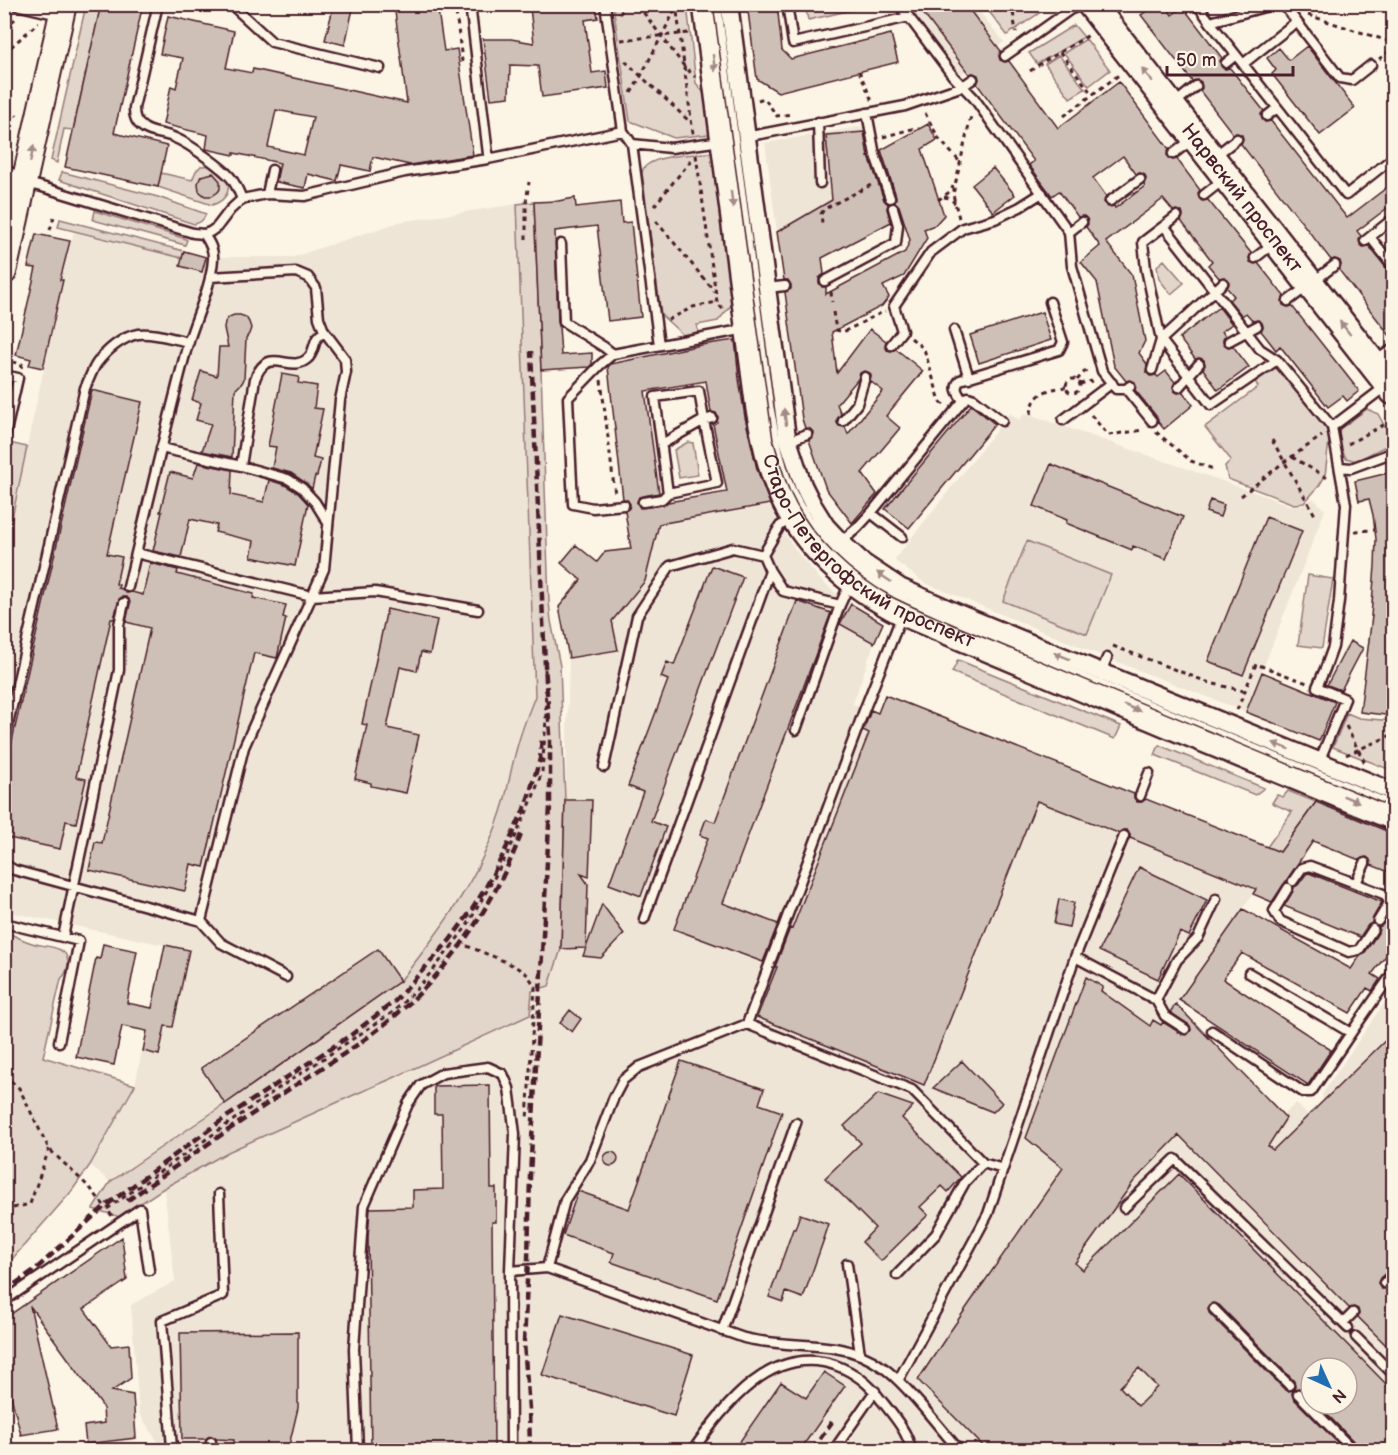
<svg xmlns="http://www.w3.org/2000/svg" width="1398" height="1455" font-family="'Balsamiq Sans',sans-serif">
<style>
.built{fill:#eee5d7;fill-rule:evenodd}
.green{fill:#e2d5ca;stroke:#967a7a;stroke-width:1.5}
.building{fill:#cfc0b7;stroke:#4a1f2b;stroke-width:1.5;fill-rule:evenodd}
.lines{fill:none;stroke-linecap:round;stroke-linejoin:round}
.lane-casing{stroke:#4a1f2b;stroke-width:13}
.street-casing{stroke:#4a1f2b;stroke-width:21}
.secondary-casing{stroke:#4a1f2b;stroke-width:28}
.primary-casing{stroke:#4a1f2b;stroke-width:32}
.path{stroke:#4a1f2b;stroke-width:3;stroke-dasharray:4.5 4.5;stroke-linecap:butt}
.lane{stroke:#fcf5e5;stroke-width:8}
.street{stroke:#fcf5e5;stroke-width:16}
.secondary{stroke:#fcf5e5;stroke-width:24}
.primary{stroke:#fcf5e5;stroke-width:27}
.tram{stroke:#4a1f2b;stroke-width:1.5}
.rail{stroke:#4a1f2b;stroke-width:4.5;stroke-dasharray:9 4.5;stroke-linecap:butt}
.oneway{fill:#a38a88}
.labels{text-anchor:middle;stroke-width:6;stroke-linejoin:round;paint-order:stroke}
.street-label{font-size:20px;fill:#4a1f2b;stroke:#fcf5e5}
</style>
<rect width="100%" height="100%" fill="#fcf5e5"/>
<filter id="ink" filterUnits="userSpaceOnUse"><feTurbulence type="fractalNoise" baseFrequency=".0167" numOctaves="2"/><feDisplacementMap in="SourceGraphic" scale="12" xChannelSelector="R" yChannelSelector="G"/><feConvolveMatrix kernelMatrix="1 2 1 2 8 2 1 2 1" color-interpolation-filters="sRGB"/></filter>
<g filter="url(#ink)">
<path class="built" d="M904,5H974L1004,42L958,77Z
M864,126L870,179L777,232L765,143Z
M517,204L535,696L525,720L517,746L504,803L493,833L478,866L460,897L418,958L400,981L225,1104L110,1182L90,1165L135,1085L164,945L5,911V547L63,281L35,274L37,268L62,273L74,232L182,258L184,251L206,257H293L399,222Z
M1010,413L1019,420L1025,413L1211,477L1292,506L1303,505L1313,498L1325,510L1246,712L1107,658L923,582L894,560Z
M770,504L780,527L800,556L823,582L843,599L883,623L874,643L853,704L871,710L863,730L1256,889L1174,1008L1197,1026L1283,1115L1296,1103L1308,1115L1323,1101L1322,1094L1393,990V1450H163L139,1413L131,1305L175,1281L164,1188L228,1152L356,1094L391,1079L530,1015L532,991L549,986L561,949L569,658L559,607L605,552L636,548V528ZM1311,1368H1347V1404H1311Z"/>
<path class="green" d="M86,5H101L73,130L64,129L57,163L51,160Z
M613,5H687L696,83L704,93L710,134L674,138L630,121Z
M805,5V4L874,5L808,20Z
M984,5H1051L1007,35Z
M1074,25L1084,37L1037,64L1029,53Z
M1086,39L1110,70L1089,86L1064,53Z
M1059,55L1085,89L1070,98L1045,64Z
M713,152L733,303L718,321L697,325L698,332L683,335L661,315L642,173C643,169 643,168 647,165C662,154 694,155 713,152Z
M201,166C204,166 208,165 211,166C232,172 236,198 212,205L158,187L161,173L192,180L196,171Z
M62,172L158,197L206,214C203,221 200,223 194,224L59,180Z
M534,202L541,370L549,602L551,621L560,666L565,800L561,949L549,986L532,991L530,1015L391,1079L356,1094L228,1152L164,1188L120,1217L93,1209L110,1182L225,1104L400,981C443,928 485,869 504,802C509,783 512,763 518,744C522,728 529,712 535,696L517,204Z
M95,211L183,238L187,240L185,245L93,220Z
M60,219L184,251L182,258L58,227Z
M1164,260L1184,283L1171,294L1159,279L1157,266Z
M1275,366L1326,428L1329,440L1325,476L1319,486L1304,503L1294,504L1228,479L1225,466L1231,460L1205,427L1258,387L1255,381Z
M1367,409L1378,414L1389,434L1388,445L1356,461L1346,458L1337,440L1340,429Z
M5,442L27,447L5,551L4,442Z
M688,442L693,443L698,475L679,478L674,450Z
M1027,541L1111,575L1087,634L1003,601Z
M1308,575L1333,579L1322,648L1298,645Z
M958,660L1121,726L1115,739L952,672Z
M1347,713L1359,718L1393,721V771L1333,747Z
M1159,745L1264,788L1255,795L1155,755Z
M1288,791L1316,802L1280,852L1267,847L1292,812L1272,803L1277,795L1283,797Z
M5,932C14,935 22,940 32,943C43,947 68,945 68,962C68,969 66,974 61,979L43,1057L135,1085L90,1165L71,1192L5,1267Z"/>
<path class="building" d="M101,4H143L114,133L167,146L158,187L65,167Z
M334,4H354L345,45L325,40Z
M394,4H437L444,51L457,49L473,155L410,165L373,157L370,171L341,165L337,181L308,174L305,188L276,182L280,163L234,153V155L206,149L208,135L163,124L171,86L176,88L183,58L160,54L168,16L234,31L226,68L252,73L253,69L407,103ZM276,110L313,117L304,155L268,147Z
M559,4H596L598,18L585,20L592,73L606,71L608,88L542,97L538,66L510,65L509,97L491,99L483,39H511L534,43L530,8Z
M747,4H777L782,50L791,59L891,34L898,62L778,92L757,79Z
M916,4H965L1001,51L999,56L1000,60L1005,62L1009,61L1058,128L1119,82L1169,149L1167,154L1168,158L1173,160L1177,159L1200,190L1198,193L1199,198L1202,201L1208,200L1251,253L1249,258L1250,262L1255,264L1258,263L1284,296L1282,301L1283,305L1288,307L1292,306L1359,391L1347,401L1343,396L1328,407L1280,346L1276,350L1261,331L1263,327L1262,323L1258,320L1253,321L1246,313L1242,316L1229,300L1234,296L1227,288L1229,284L1228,279L1224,277L1219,278L1208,265L1212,261L1181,221L1183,216L1182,212L1177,210L1173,211L1163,199L1106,242L1132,275L1145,341L1139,353L1147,364L1146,372L1150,376L1156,375L1158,377L1166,371L1175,382L1173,386L1174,391L1178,393L1183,392L1193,405L1164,429L1158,422L1157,417L1135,390L1136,386L1135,382L1130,380L1126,381L1114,366L1097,282L1081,262L1100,246L1086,227L1088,224L1087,219L1084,216L1078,217L1059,191L1052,196L1029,165L1034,161L977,84L979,79L978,75L973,73L969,74ZM1123,156L1136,174L1140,173L1145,175L1146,179L1144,184L1145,186L1115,208L1114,206L1108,207L1104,202L1106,196L1093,178Z
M1157,4H1165L1172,15L1183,7L1222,58L1220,61L1221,66L1224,69L1230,68L1264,111L1261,114L1262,119L1265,122L1271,121L1347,218L1394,182V203L1357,231L1361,236L1359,239L1360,244L1363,247L1369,246L1394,278V341L1339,270L1341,265L1340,261L1335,259L1331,260L1241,144L1243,139L1242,135L1237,133L1233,134L1200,91L1202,88L1201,82L1198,80L1192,81L1141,15Z
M1307,46L1355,108L1320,135L1272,74L1276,70L1267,58L1279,48L1289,60Z
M928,124L937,140L922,149L944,215L935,225L924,229L927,238L904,276L883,286L889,297L882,306L832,332L837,373L870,329L886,341L885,345L887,350L891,351L896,349L923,371L886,416L900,428L862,473L877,494L852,523L826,489L809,440L812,437L813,432L810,429L805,428L802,419L785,292L791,289V285L788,280H784L777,232L832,200L826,135L864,132L868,157L869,156L884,200L888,204L887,209L891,222L822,258L824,274L819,278V283L822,287H826V294L905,252L910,240L899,206L895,202L896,196L881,150ZM864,371L870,373L871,376L870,381L883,391L848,434L845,427L839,426L837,423V419L841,414L837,404L858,379L860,373Z
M993,168L1015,195L993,212L972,185Z
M213,173L220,181V189L218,192L212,196H205L199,191L198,183L201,176Z
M575,198L576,207L620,202L622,223L631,222L641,317L608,321L597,226L555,231L558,322L559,326L561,355L592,353V364L589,367L541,370L534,202L558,201Z
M36,234L70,241L60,280H63L43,368L29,365L31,359L16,355L36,268L28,267Z
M184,251L206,257L202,272L180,266Z
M1219,307L1232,324L1222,331L1225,336L1223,340V343L1228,347L1233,346L1249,367L1218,390L1203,369L1205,365L1204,360L1200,358L1195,359L1179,338Z
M1042,312L1051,340L979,363L970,335Z
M234,315H240L246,317L249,322L251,328L249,334L246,338L244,379L242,383L235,390L232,457L202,451L211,424L196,420L201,403L192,400L201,371L217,376L219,347H228L224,328L225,322L229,317Z
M735,340L739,379L745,417L757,469L770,504L659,524L645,581L612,621L618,650L569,658L559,607L581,580L561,563L576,545L597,562L605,552L631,549L625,511L629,508L630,504L627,500L623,499L608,367L611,364L701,345ZM706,381L711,412L716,413L718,417L717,422L713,424L727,492L668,502L663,505L640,508L637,502L639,497L659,493L645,391Z
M282,374L299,377L298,383L317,386L314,408L323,409L313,458L321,460L317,476H315L312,489L306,483L291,473L272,468L276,447L268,446Z
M92,390L142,402L107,554L122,557L116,584L119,585L118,588L122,589L126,593L132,592L143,595L150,563L178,570L177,574L254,594L253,598L286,605L283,617L286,618L277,658L254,653L204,867L191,864L185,891L89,870L95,842L102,843L150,628L126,622L130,604L129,599L126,597H122L119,599L114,619H111L76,777L86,779L76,823L66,821L60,849L4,837V776Z
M971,405L995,424L909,528L885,509Z
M198,463L232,470L231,495L264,502L269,480L285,485L298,493L308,504L295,566L251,557L254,541L215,532L217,525L190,519L181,557L153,551L162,512H160L170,472L193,478Z
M1051,464L1183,517L1166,559L1133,546L1132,550L1066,523L1067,520L1034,506Z
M1392,472L1394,480V716L1360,712L1372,616H1371L1375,566L1376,539L1373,515L1369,499L1359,501L1355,481Z
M1210,500L1224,505L1220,517L1206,512Z
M1266,517L1302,531L1243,675L1208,661Z
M712,566L743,577L651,821L666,827L641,896L609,884L643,792L628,786L668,680L661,677L667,662L674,665Z
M797,601L831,613L723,903L778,924L763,962L674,929L708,838L700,835L706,819L715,822Z
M851,604L883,623L874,643L840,624Z
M387,609L437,620L430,654L421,652L417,671L400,667L387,728L419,735L406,793L371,786V783L355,779L367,725L362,724Z
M1350,641L1363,648L1341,690L1327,685Z
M1262,672L1335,702L1319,741L1246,712Z
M885,695L1134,794V798L1137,802H1142L1146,799L1280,852L1316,802L1394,834V874L1371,865L1370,860L1367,857L1362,858L1359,860L1313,841L1272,902L1253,894L1256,889L1130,838V835L1127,830H1123L1118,833L1037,801L924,1085L757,1017L777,967H775L790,928L792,929L869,733L863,730L869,716L871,710L878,713Z
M565,800H592L589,877L581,874L588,884L586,948L561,949Z
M1139,867L1207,900L1189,936L1180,932L1158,979L1099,951Z
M1309,873L1382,902L1373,918L1372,923L1368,925L1360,937L1284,906L1293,891L1294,887L1298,885L1306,874Z
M1059,899L1074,903L1069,927L1054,924Z
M602,904L624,934L601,958L583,956Z
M1394,908V945L1372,974L1380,979L1372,991L1367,988L1350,1013L1242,953L1223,979L1331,1050L1308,1085L1179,1000L1243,909L1351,969L1360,956L1364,954L1378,933L1379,927L1383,924Z
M103,944L137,951L127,1003L152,1008L165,945L189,950L173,1027L165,1026L159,1055L143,1051L147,1031L122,1026L114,1065L76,1057L96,958L100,959Z
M378,949L400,981L225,1104L201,1068Z
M1086,977L1103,987L1101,991L1150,1026L1153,1020L1161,1025L1163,1022L1182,1034L1187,1035L1191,1030L1190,1026L1170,1012L1176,1004L1286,1118L1268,1146L1273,1150L1394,1032V1266L1380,1278L1378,1283L1381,1289H1384L1388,1288L1394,1293V1353L1358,1317L1359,1314L1358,1309L1354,1307L1349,1308L1179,1135L1134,1181L1075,1263L1083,1270L1179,1174L1394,1392V1450H1359L1358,1446L1317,1404H1347V1368H1311V1398L1299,1388L1294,1389L1292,1393L1293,1398L1345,1450H1240L1231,1441L1222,1450H987L918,1380L949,1333L1063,1168L1026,1138ZM1212,1303L1219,1305L1294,1381L1295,1386L1293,1390L1288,1391L1284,1389L1209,1313L1208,1308ZM1139,1368L1157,1387L1138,1406L1120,1387Z
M570,1010L581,1019L572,1032L560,1023Z
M681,1061L764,1089L759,1104L782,1112L717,1299L611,1262L614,1253L563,1235L578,1191L629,1209Z
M962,1061L1002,1103L993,1112L933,1088Z
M490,1085L491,1188H496V1222H492L494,1450H371L368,1237L370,1208L413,1207V1190L443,1189L442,1114H434V1086Z
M878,1094L913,1106L902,1118L961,1177L948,1192L942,1186L920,1207L928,1215L881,1261L862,1242L875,1228L825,1178L861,1143L844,1126Z
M604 1159a7 7 0 1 1 14 0a7 7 0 1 1-14 0Z
M800,1214L828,1224L823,1239H824L803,1298L786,1292L783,1302L769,1297L793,1229H795Z
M122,1237L127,1280L84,1309L111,1346L129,1344L131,1378L112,1391L133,1395L136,1438L86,1444L84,1426L104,1423L103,1407L30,1306L58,1429L21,1435L4,1369V1319Z
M562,1314L693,1355L674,1416L542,1375Z
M298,1332V1408L288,1450H234V1440L217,1439L211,1436L205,1439H182L180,1333Z
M824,1372L845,1386L800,1450H734L781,1382L806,1398Z"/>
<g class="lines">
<g class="lane-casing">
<path id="lane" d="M12,4L59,15
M158,4L134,108C134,117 136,123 144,128C153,134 165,133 175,138C188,143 223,168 231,178C236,184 239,192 242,199
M221,4L234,7L272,42L380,68
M470,4L488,154
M605,4L623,131L632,144L659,345
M787,4L793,43L909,17
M899,4L953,76L974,98L1069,232L1072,266L1102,371L1116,389H1126L1130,386
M1197,4L1210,22L1275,4
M1283,4L1340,78L1352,80L1371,65
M1210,22L1346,195L1394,157
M1005,56L1071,9L1086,4
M1226,63L1236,55
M1243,64L1296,22
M1174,104L1196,86
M867,113L875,155L890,198
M1267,116L1277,108
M818,122L820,183
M745,137L905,106L963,86L973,79
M632,144L671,148L721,141
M1173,154L1193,139
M1215,156L1237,139
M26,183L42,187L193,233L204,234L210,232L217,227L230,210L242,199L267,194L305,196L405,172L488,159L623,131
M267,194L272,170
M1204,195L1223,180
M1110,201L1140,179
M1177,216L1164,226L1260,349L1277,360L1332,427
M1164,226L1143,242L1146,269L1161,340L1211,405L1277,360
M1069,232L1082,222
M1370,237L1394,267
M1365,241L1394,218
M561,244L564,322L604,347L613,354
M1255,258L1274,243
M825,281L896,243L898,225L893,208
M767,288L785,286
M1288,301L1335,265
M954,330L969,378
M1229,341L1257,326
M891,345L902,331L894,306L931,252L963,228L995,219L1020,207L1042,193
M1375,361L1394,348
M1152,370L1161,340L1223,283
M4,375L18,378L5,436
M1179,387L1199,364
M1126,389L1152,421
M963,401C958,393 953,388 960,380L1059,350L1063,342L1050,302
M1063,420L1112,383
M843,421L857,404L865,377
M789,441L807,434
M662,444L704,420L712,418
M161,448L241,466L288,479L302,488L315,502L328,523
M241,466L255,379C268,344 290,374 307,359C314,354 313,345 317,338C318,337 322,333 324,331
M1340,467L1351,468L1394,452
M643,502L662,499L668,493L717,483L704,420L699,391L655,397L668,493
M624,505L593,508L573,504L568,398L600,365L613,354L746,329
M871,513L902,537
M841,542L857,528L871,513L963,401L968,397L974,399L1002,421
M136,553L312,596L375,592L478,610
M763,555L780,526L792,518
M770,571L783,591L840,605
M128,587C147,507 166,427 187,347C195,318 211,289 213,259C214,250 209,242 204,234
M1101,672L1107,658
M796,730L840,605L850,583
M4,741L85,388C89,380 92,370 97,363C107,350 122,337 138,334C154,332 173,339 189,342
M1319,762L1345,699L1317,687L1325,669L1333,647L1339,601L1346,504L1332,427L1386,386
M604,767L637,616L670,566L733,548L763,555
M1140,796L1149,773
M4,864L14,870L201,921L221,943L286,977
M1293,881L1302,868L1310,866L1386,895L1389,903L1378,921
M1356,883L1365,863
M1288,888L1274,911L1280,921L1349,952L1359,950L1373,929
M644,919L770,571L763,555
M201,921L244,747L324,569L340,400L346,372L345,359L324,331L319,318L316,288L308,277L296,272L210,277
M4,923L79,941L59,1042
M63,937L119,670V625L124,603
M1075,957L1156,1000L1165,1016L1185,1029
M1249,973L1351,1033L1394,971
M1156,1000L1177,960L1198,938L1216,899
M747,1024L639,1067L623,1080L614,1097L590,1160L565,1200L547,1268L744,1338C774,1345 805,1344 835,1348C875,1354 896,1376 921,1405C934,1420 946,1435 959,1450
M1212,1031L1303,1092H1311L1351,1033
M1003,1169L1075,957L1124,836
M1124,1208L1175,1159L1348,1328
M847,1264L860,1354
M897,1275L936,1234L965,1182L983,1163
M1384,1283L1394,1275
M4,1301L140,1209L149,1270
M1214,1309L1289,1385
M1343,1323L1353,1313
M722,1331L796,1123
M1356,1337L1394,1375
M899,1379L988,1214L1003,1169L983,1163L912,1090L747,1024L865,708L902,615
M1298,1394L1353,1450
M211,1442L212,1450
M175,1450L172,1448L162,1321L223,1295L219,1194
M358,1450L354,1349L364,1206L408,1104L421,1085L443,1073L488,1067L503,1074L509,1088L515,1134L510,1271
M511,1450L510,1271L547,1268
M693,1450C725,1405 771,1344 835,1365C854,1372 869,1383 881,1400C893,1415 908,1432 911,1450
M834,1450L875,1391"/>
</g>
<g class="street-casing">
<path id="street" d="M729,4L787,437L803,485L813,505L826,526L841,542L864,563L900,587L965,616L1394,792
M4,174L25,183"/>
</g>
<g class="secondary-casing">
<path id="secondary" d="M4,272L64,4"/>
</g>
<g class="primary-casing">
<g id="primary">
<path id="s1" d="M707,4L760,409C766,439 771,469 784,497C809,549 853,586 904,612L1177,727L1394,816"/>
<path id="s2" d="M1091,4L1394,391"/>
</g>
</g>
<path class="path" d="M455,4L462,61L465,64
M641,4L643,12L684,66L695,77
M676,4L693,134
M879,4L887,11
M1012,4L1016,33
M619,14L629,4
M1308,15L1394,43
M4,27L17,18
M621,40L689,33
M1060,52L1092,94
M4,53L38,23H39
M1379,59L1394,48
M625,61L690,122
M859,71L872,101
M1030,71L1043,62L1089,35
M631,93L641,76L676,8
M758,100L764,98L777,116L792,114
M4,102L17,116
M925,113L939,139L960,162
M1064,116L1120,74
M883,137L915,128L919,129
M696,155L717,302L725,312
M944,197L949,198L955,203
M938,200L951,191L953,186
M654,206L693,158
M959,218L955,203L953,194L971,116
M656,221L715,292
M822,223L821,214L824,209L873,184
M50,230L55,213
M526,239V203L529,182
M831,292L832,302
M833,312L836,330L843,332L885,311
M668,320L693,307L717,302
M911,338L924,349L940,401L944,405
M4,360L22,364L21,368
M1066 386a7 7 0 1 1 14 0a7 7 0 1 1-14 0Z
M601,380L615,495
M1077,380L1089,367
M1080,384L1092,381
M1031,414C1033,393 1047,389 1066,387
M1091,415L1108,435L1144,430
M1156,432L1191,461L1216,470
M1272,440L1315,515
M1348,444L1389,422
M1292,457L1329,479
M1241,496L1284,462L1322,436
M1355,531L1375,530
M1113,646L1210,683L1244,691
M1237,710L1256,664L1307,683
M1346,726L1365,763
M1346,755L1394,734
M451,947L467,926L507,855L532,800L542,772L546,720L545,665
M4,1075L19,1088L49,1149L91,1189L107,1209
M4,1210L30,1204L49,1149
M112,1216L107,1209L276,1090L393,1012L413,993L434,969L451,947L467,946L497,958L516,967L528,975L535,987L527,1120"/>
<use href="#lane" class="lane"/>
<use href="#street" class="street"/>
<use href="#secondary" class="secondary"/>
<use href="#primary" class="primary"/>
<path class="tram" d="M713,4L773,440C779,457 783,476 790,492C810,537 851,575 894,598C916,609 939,618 961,628L1394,808"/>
<path class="rail" d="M127,1201C174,1167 222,1134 270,1102C312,1073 358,1048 397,1014C453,966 496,901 522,832
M4,1292L37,1268L104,1207L225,1118L351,1035L395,1001L450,940L471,911L486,887L504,853L526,805L540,759L542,737
M530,1450L529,1409L524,1343L528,1260L530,1176L550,806V734L545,665L531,351
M812,1450L832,1422"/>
</g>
<defs><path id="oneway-solid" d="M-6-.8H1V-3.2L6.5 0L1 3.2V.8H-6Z" transform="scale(1.5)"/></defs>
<g class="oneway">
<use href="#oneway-solid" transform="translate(714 63) rotate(83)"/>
<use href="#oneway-solid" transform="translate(1147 75) rotate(-128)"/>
<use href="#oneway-solid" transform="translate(32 154) rotate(-78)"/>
<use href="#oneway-solid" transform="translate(732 199) rotate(82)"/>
<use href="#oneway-solid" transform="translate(1345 328) rotate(-128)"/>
<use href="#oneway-solid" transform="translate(785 417) rotate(-98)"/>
<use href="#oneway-solid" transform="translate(884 577) rotate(-146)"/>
<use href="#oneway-solid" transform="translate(1062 656) rotate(-158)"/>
<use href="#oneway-solid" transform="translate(1132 708) rotate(23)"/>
<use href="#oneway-solid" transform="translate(1281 746) rotate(-158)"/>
<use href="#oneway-solid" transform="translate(1351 799) rotate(22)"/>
</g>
</g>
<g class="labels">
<g class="street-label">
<text dy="7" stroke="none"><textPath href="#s2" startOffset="246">Нарвский проспект</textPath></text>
<text dy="7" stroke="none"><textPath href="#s1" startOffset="600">Старо-Петергофский проспект</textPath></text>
</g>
</g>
<rect width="1398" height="1455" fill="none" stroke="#fcf5e5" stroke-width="24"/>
<rect x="12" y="12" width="1374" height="1431" fill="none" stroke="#4a1f2b" stroke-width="2" filter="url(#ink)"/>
<g transform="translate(1329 1386) rotate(135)"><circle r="28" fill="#fcf5e5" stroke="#b59f9b" stroke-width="1.5"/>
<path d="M0-4.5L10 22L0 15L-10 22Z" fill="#1f6fb2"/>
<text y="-9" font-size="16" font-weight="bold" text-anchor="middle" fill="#4a1f2b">N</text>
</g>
<path d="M1167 66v9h126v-9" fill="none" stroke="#4a1f2b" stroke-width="3"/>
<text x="1176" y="66" font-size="18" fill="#4a1f2b" stroke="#fcf5e5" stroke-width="4.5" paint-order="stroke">50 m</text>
</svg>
